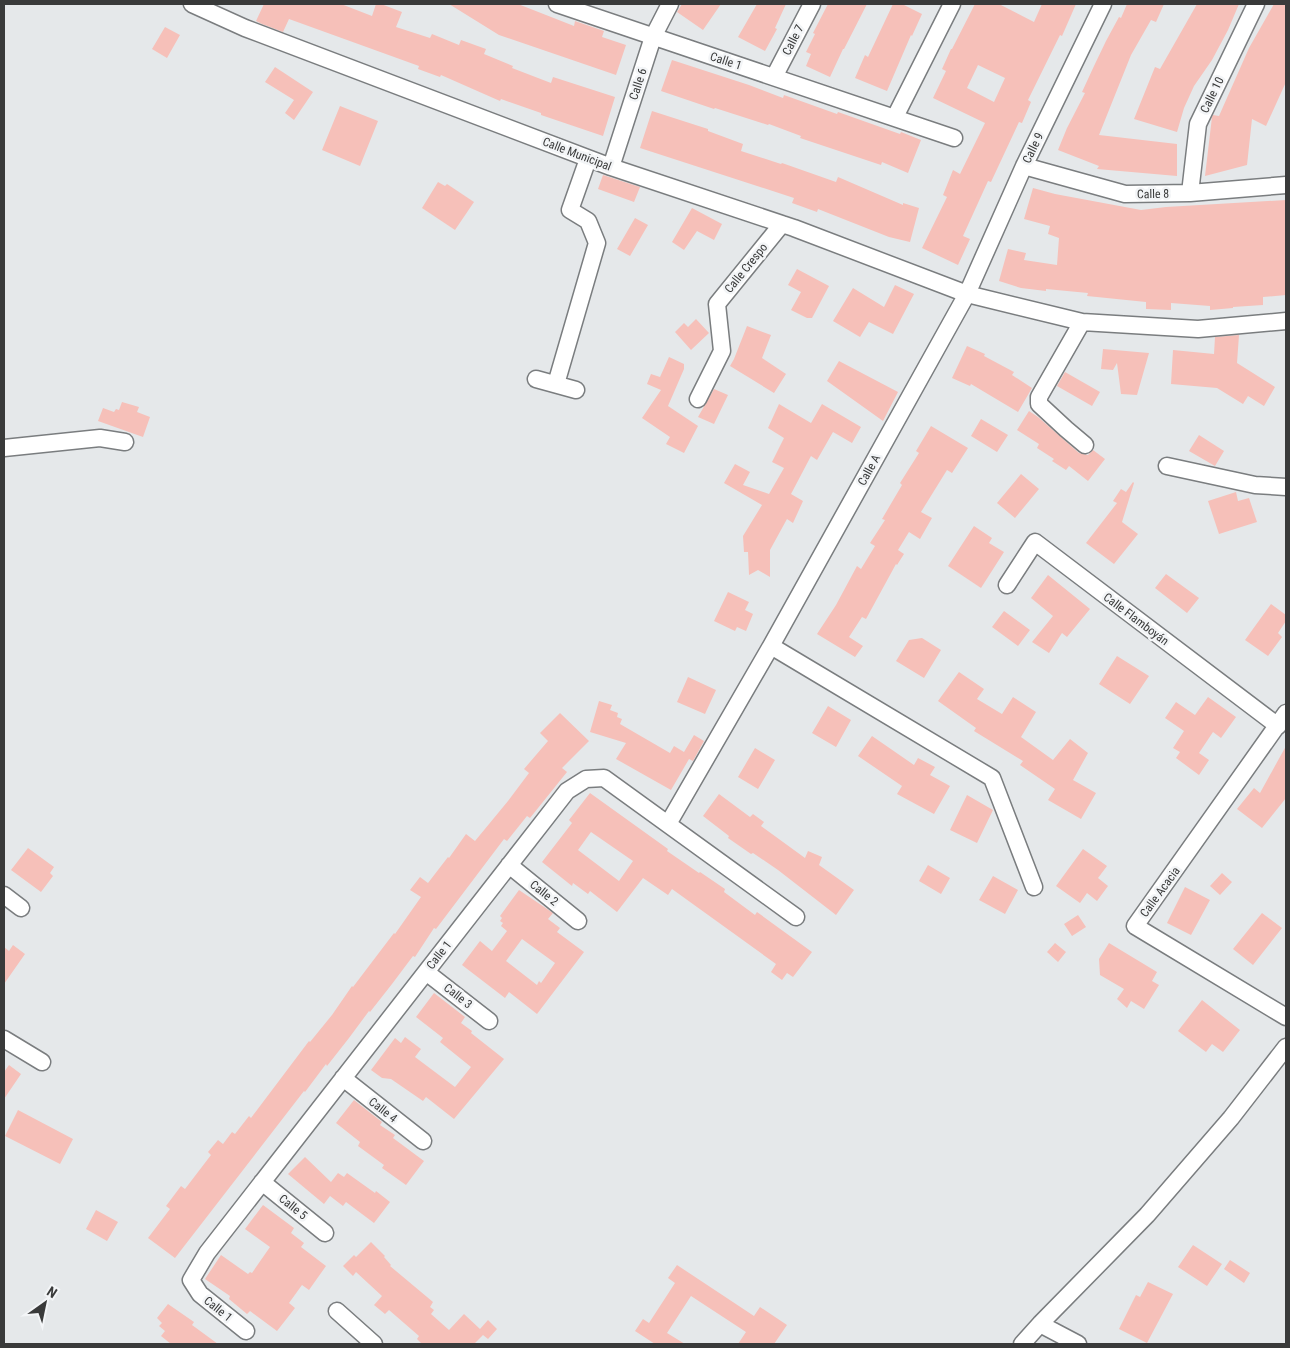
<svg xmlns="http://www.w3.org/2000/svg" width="1290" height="1348" font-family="'Roboto Condensed',sans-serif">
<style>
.building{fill:#f6c0b9;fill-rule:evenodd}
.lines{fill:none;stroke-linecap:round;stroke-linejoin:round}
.minor-casing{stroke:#7a7d7f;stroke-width:19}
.minor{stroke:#fff;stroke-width:16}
.labels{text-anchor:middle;stroke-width:5;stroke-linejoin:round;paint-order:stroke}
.street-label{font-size:12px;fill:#393a3a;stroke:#f3f5f7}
</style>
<rect width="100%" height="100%" fill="#e5e8ea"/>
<path class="building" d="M264,4H341L372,16L376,4H381L402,12L396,27L430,38L432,34L459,45L461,40L486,49L484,54L513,66L512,68L551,83L553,77L615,97L603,136L541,115V113L501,99L500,101L441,75L440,77L418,69L419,66L289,19L283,32L262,24L256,21Z
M449,4H518L574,26L575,21L604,31L602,37L626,45L616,75L499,35Z
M682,4H721L703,30L677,12Z
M757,4H786L775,28L777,29L765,51L738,37Z
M828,4H867L844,49H843L830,77L806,66L811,54L806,52L815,34L813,33Z
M893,4H902L922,14L912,36L911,35L887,91L855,78L865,55L868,57Z
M975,4H999L1034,22L1042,4H1076L1062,36L1060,35L1028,100L1031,102L1022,123L1019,122L991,182L988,181L963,236L970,239L958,265L922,248L947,197L943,195L953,170L960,174L985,123L933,98L946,71L942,69L951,49H952ZM978,65L1005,78L994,102L967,88Z
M1127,4H1164L1156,22L1151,20L1131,55L1099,135L1177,144V176L1097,169L1099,166L1058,150L1067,128L1085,93L1082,92L1094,66L1106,41L1119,17L1121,18Z
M1197,4H1239L1228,30L1212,60L1194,86L1184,108L1177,132L1134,119L1155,67L1160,69Z
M1274,4H1286V82L1266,126L1252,119L1247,165L1205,176L1212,117L1213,115L1219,116L1249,48Z
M165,27L180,35L167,58L152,49Z
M672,60L749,85L783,98L784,95L837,114L838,112L900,134L901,132L921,140L908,173L882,162L881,165L800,138L801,136L769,124L768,125L715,108L714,109L661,91Z
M275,67L313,92L294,120L285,113L294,100L265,82Z
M340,106L378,121L360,166L322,150Z
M652,111L708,129V131L743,144L741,151L781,164L782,163L836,182L838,177L903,205V203L919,208L910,242L889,237L818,209L817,212L792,203L794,198L640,148Z
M603,175L640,187L634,202L598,189Z
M438,182L445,186L447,184L474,202L455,230L422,208Z
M1033,188L1055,194L1141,210L1166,207L1286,200V295L1263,297V305L1233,307V308L1210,310V306L1171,303V310L1146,309V302L1087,296L1088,293L1046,289V291L1021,288L999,281L1008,249L1026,253L1024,260L1057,265L1059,238L1048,234L1050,226L1024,219Z
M692,208L722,224L714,240L697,231L684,250L672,242Z
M635,218L648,225L630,256L617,249Z
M797,269L829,286L812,318H807L791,310L801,292L788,285Z
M895,285L914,294L893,334L869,322L860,337L833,321L853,288L884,307Z
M696,319L709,333L691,350L675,332L684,323L688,327Z
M747,326L771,335L762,358L786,374L774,393L730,366L734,359Z
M1239,335L1237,363L1275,387L1264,406L1248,396L1243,404L1217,388L1171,384L1173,350L1214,354L1215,337Z
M967,346L985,354L984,356L1014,372L1012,375L1032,388L1018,412L971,384L970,386L952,378Z
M1103,349L1149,353L1137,395L1121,394L1117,363L1113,370L1101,369Z
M669,357L684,364V369L668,406L698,426L684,453L666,444L670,437L642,418L661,390L647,384L651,374L660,377Z
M839,361L898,392L883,421L827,381Z
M1065,372L1100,392L1092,406L1057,386Z
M714,389L728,395L714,424L698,417Z
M122,402L139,407L137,412L150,417L143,437L98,421L103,408L114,412L116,409L119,410Z
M779,404L811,423L822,404L861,427L852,443L833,432L817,460L811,456L791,494L803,501L793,523L787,519L770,550V577L758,570L749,575L748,552H744L743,536L762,505L724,483L735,464L750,472L743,485L769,494L784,468L772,462L784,438L768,428Z
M1029,411L1038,417L1079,453L1088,455L1093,450L1105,459L1088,481L1069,466L1066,470L1052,461L1054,459L1037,448L1039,444L1017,430Z
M981,419L1008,435L997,452L971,436Z
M931,426L968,448L952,473L947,470L921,512L932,518L920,539L909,532L898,550L904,554L897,565L896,564L866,619L862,617L849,637L863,646L855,657L817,634L836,605L857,566L861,569L875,546L870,543L885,520L882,519L902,485L900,483L919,453L916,451Z
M1199,435L1224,451L1215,466L1189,451Z
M1021,474L1039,489L1015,518L997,503Z
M1133,482L1134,483L1122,522L1138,534L1114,564L1086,543L1117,503L1113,501L1121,489L1126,492Z
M1236,492L1238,501L1249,498L1257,522L1219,534L1208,501Z
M974,526L992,538L989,543L1004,552L981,588L948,566Z
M1166,574L1199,598L1187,613L1155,588Z
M1048,575L1090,609L1067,637L1062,633L1049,653L1032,642L1053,616L1031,598Z
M728,592L749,602L745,610L753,614L746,631L737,627L735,631L714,621Z
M1271,604L1286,615V621L1278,633L1282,637L1268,656L1245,640Z
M1004,611L1030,630L1018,646L992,627Z
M922,638L941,650L924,678L896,661L909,640Z
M1117,656L1149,676L1130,704L1099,684Z
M959,672L984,689L977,699L1002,714L1013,697L1036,712L1021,737L1053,760L1070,739L1088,753L1073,780L1096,793L1081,819L1048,800L1055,789L1020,765L1023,761L974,731L976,728L938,701Z
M688,677L716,690L705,714L677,702Z
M1208,697L1236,717L1221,738L1213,732L1199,753L1209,760L1199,775L1176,758L1180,752L1173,748L1184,731L1165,718L1176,702L1195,715Z
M599,701L612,705L610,710L618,713L617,717L622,719L620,724L670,753L674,746L684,752L694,735L704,741L693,761L689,759L671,790L616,759L626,743L590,732Z
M828,706L851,720L836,747L812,733Z
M560,713L589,741L562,768L567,772L530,818L527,816L507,841L504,839L436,929L434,928L415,957L413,956L392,984L370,1012L369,1011L349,1038L327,1066L326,1064L305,1092L304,1091L175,1258L148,1238L170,1209L166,1206L181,1186L185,1189L211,1155L208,1152L218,1140L223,1144L232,1132L235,1134L249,1116L251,1118L309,1041L310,1042L332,1015L352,986L353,987L394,933L395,934L421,897L410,890L420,877L428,883L448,857L449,858L466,834L475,841L508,801L529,773L524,769L548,741L540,733Z
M872,736L914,765L918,758L935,767L930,775L950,786L934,814L897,794L902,786L858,756Z
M1286,746V798L1262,828L1237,809L1254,788L1260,793Z
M755,748L775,760L758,789L738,777Z
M590,793L668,849L667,851L699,873L700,872L725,889L724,892L755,915L757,912L812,952L793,977L787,973L782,980L771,972L776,964L672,889L668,895L643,878L617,912L590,891L588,894L573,883L572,886L542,862L572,823L569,820ZM591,832L633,861L619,881L578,850Z
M719,794L750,817L753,814L764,822L761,826L805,858L808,851L822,857L819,865L854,890L836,915L778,870L753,853L751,854L728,838L729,836L703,816Z
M967,795L993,810L977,843L950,830Z
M28,848L54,867L50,873L53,876L41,892L11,870Z
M1083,849L1107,866L1098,878L1108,886L1097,901L1087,893L1080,903L1056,886Z
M928,865L950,878L941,894L919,881Z
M1222,873L1232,882L1220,895L1210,886Z
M993,876L1018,890L1005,914L979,900Z
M1185,887L1210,900L1191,935L1167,923Z
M519,890L553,913L548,919L560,928L557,932L584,952L537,1014L509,992L505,998L462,965L480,941L492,951L507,931L501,926L503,923L500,921L502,918L500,916ZM522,939L555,963L541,983L539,981L537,985L506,961Z
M1262,913L1282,928L1253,965L1233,949Z
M1078,915L1086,927L1072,936L1064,924Z
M1055,943L1066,952L1058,962L1047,952Z
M1109,943L1157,972L1152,981L1159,985L1144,1009L1131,1001L1127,1008L1117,999L1124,989L1100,975L1099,959Z
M13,945L25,954L4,984V947L9,951Z
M434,993L465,1017L461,1023L472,1031L471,1033L504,1059L454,1119L426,1097L423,1101L391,1079L382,1078L371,1070L395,1038L401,1043L405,1037L421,1049L415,1057L455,1087L471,1067L440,1042L443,1038L416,1017Z
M1202,1000L1240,1030L1223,1052L1212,1044L1206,1052L1178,1031Z
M9,1065L21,1074L4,1099V1072Z
M354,1100L382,1122L380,1125L395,1135L393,1138L424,1161L406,1185L382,1168L384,1165L358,1146L360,1142L336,1123Z
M18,1110L73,1139L60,1164L5,1136Z
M305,1157L331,1182L338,1173L344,1177L347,1173L375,1193L376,1191L390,1202L374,1223L346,1202L343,1206L330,1196L324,1204L288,1174Z
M263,1205L294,1228L291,1233L304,1243L301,1247L326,1266L309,1290L302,1285L289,1303L295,1308L277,1331L250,1311L247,1314L229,1299L230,1296L205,1279L221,1255L248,1274L250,1272L252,1273L270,1247L245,1229Z
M96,1210L118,1222L107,1241L86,1229Z
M371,1242L385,1256L384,1257L391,1265L390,1266L433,1302L430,1307L434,1310L431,1314L449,1330L464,1314L480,1329L488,1320L497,1329L488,1339L483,1335L474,1344H422L417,1339L419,1336L389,1310L385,1314L374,1305L382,1296L356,1272L353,1276L343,1266L354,1255L356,1257Z
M1193,1245L1222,1264L1207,1286L1178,1267Z
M1230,1260L1250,1273L1244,1283L1224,1269Z
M677,1265L754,1316L760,1307L787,1325L774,1344H738L746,1332L691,1296L667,1333L685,1344H655L635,1331L643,1319L649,1323L675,1283L668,1278Z
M1148,1282L1173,1294L1147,1343L1119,1329L1136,1295L1140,1297Z
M168,1304L194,1322L192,1325L218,1344H171L161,1336L165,1331L159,1326L162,1323L157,1318Z"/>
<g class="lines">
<g class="minor-casing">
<path id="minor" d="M192,4L245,28L611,167L794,228L967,294L1082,322L1198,329L1286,321
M557,4L954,138
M774,77L812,4
M895,117L952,4
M1024,166L1125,194L1190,193L1286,185
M611,167L653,37L670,4
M1190,193L1198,124L1256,4
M1082,322L1039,397V404L1066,429L1085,445
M536,379L576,390
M556,384L597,243L588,221L570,210L588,159
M698,399L722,351L717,304L782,224
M4,448L100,438L125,442
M1167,466L1255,485L1286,487
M1007,585L1035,542L1278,726
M771,646L992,778L1034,887
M1286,713L1135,926L1286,1017
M668,824L771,646L967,294L1024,166L1103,4
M509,865L578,921
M4,895L21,908
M426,972L489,1021
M4,1039L42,1062
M343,1078L423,1141
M262,1182L325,1233
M337,1311L374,1344
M1040,1324L1078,1344
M246,1331L200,1294L191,1280L207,1253L567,791L586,779L604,778L796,917
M1022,1344L1040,1324L1147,1215L1231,1118L1286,1047"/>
</g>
<use href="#minor" class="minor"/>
</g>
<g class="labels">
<g class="street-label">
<text transform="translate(793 40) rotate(-63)" y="4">Calle 7</text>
<text transform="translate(726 61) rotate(18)" y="4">Calle 1</text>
<text transform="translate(638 84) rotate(-72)" y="4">Calle 6</text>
<text transform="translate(1212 95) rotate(-64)" y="4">Calle 10</text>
<text transform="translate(1033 148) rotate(-64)" y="4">Calle 9</text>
<text transform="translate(577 154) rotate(21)" y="4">Calle Municipal</text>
<text transform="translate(1153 194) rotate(-1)" y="4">Calle 8</text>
<text transform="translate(746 268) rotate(-51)" y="4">Calle Crespo</text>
<text transform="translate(869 470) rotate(-61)" y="4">Calle A</text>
<text transform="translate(1136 619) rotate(37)" y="4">Calle Flamboyán</text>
<text transform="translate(1160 892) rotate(-54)" y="4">Calle Acacia</text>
<text transform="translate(544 893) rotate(39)" y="4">Calle 2</text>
<text transform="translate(439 955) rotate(-52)" y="4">Calle 1</text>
<text transform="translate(458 996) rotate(38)" y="4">Calle 3</text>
<text transform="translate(383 1110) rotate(38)" y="4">Calle 4</text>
<text transform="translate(293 1207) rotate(39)" y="4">Calle 5</text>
<text transform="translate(218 1309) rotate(39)" y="4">Calle 1</text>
</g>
</g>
<rect width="1290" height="1348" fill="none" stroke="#393a3a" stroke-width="10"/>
<g transform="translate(45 1303) rotate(33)" stroke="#f3f5f7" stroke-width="4" paint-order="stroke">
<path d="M0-4L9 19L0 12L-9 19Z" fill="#393a3a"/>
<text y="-8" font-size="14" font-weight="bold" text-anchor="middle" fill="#393a3a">N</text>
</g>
</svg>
